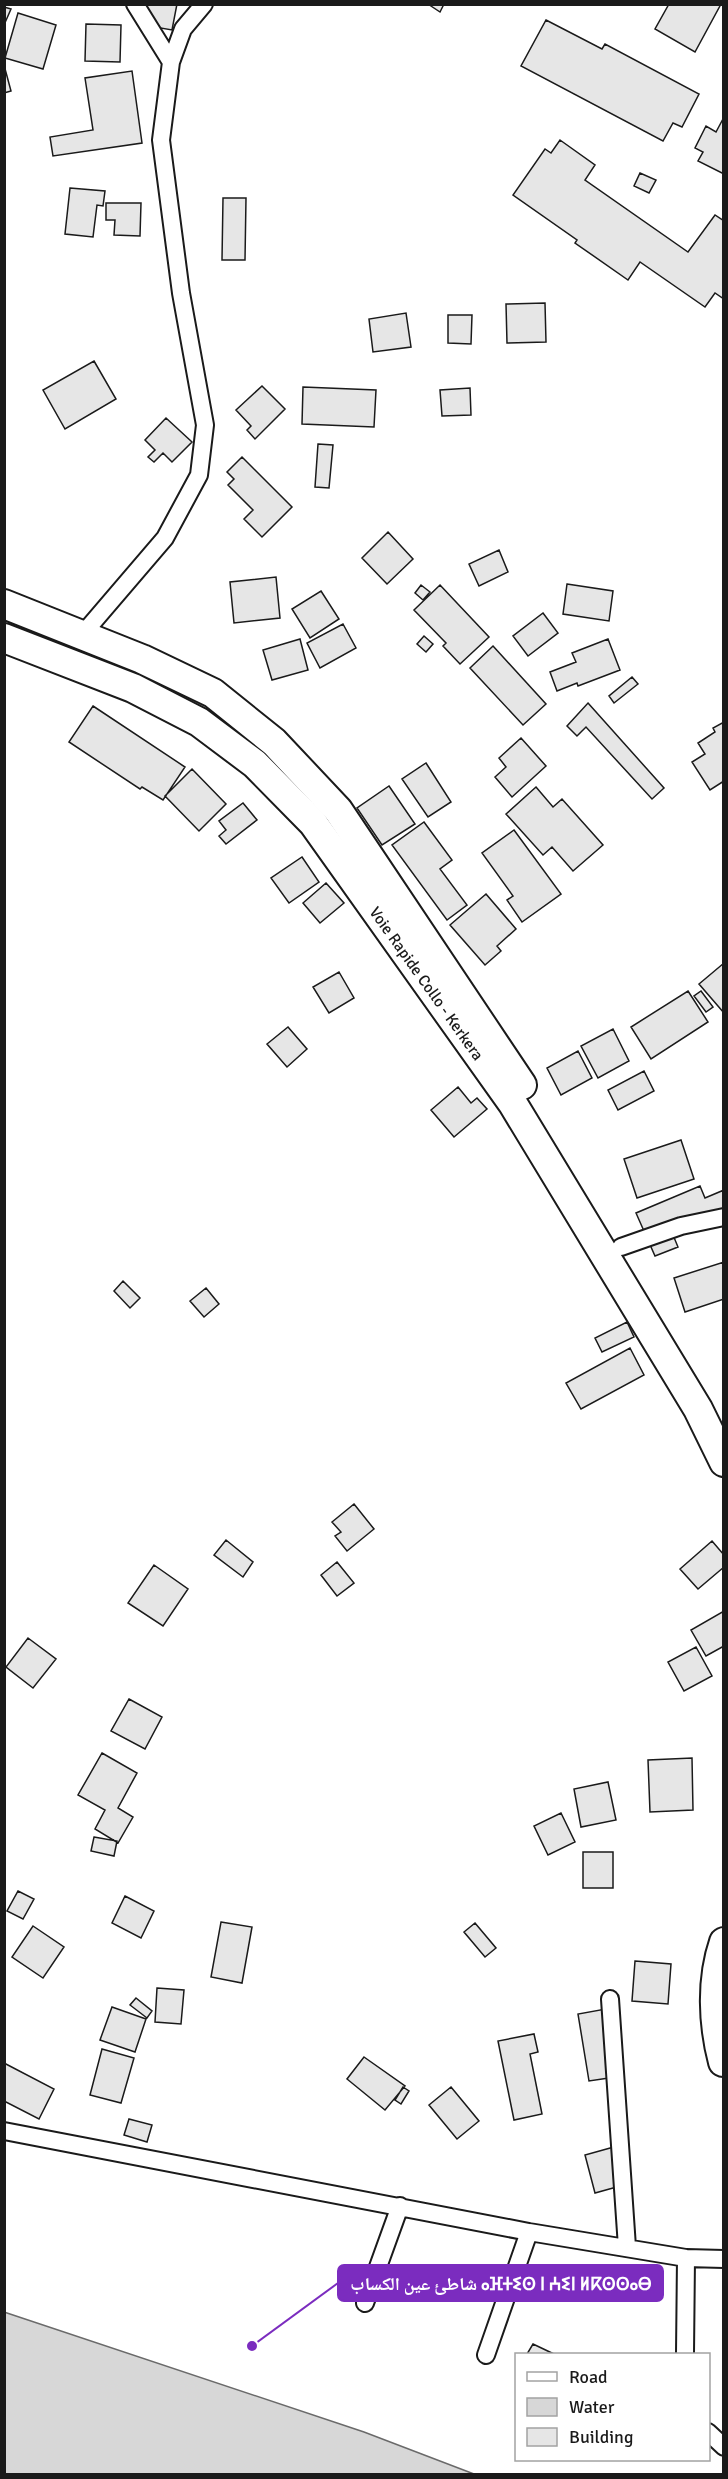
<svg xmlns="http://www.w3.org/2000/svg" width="728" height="2479" font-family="Signika,'Noto Naskh Arabic','Noto Sans Tifinagh',sans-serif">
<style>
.water{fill:#d7d7d7;stroke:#6a6a6a;stroke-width:1.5}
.building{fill:#e6e6e6;stroke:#1a1a1a;stroke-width:1.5}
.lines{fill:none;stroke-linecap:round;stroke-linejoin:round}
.minor-casing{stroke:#1a1a1a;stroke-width:20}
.trunk-casing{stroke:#1a1a1a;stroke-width:32}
.minor{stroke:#fff;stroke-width:16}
.trunk{stroke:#fff;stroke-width:28}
.labels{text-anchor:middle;stroke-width:4.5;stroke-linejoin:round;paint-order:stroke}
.street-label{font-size:16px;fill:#1a1a1a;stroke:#fff}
.leader{fill:none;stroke:#7b2cbf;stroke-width:2}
.callout-dot{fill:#7b2cbf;stroke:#fff;stroke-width:2}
.callout{fill:#7b2cbf;stroke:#7b2cbf;stroke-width:2}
.callout-label{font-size:18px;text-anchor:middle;font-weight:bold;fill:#fff}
</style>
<rect width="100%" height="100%" fill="#fff"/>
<path class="water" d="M4,2312L364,2432L474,2474H5Z"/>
<path class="building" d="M140,4H177L172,30L137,24Z
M428,4H444L440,12Z
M669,4H721L695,52L655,29Z
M4,7L11,9L4,25Z
M18,13L56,25L43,69L5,58Z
M546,20L602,49L605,44L699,94L682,127L673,123L663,141L521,66Z
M86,24L121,25L120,62L85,61Z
M4,65L11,91L4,93Z
M132,71L142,143L53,156L50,137L93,130L85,78Z
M724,117V174L698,161L703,152L695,148L706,126L716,132Z
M560,140L595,165L585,180L688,252L715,215L724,221V299L715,293L705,307L640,262L628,280L575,243L577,240L513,195L545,149L551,153Z
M640,173L656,180L649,193L634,186Z
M70,188L105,191L103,206L97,205L93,237L65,234Z
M223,198H246L245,260H222Z
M106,203H141L140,236L114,235L115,220H106Z
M545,303L546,342L507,343L506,304Z
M406,313L411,347L373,352L369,319Z
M448,315H472L471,344L448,343Z
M94,361L116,399L65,429L43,390Z
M262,386L285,409L255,439L247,430L251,426L236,410Z
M303,387L376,390L374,427L302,424Z
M470,388L471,415L442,416L440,390Z
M166,418L192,442L172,462L163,453L154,462L148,457L155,450L145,440Z
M318,444L333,445L329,488L315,487Z
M242,457L292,507L262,537L244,519L253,510L228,485L234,479L227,472Z
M388,532L413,559L387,584L362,558Z
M499,550L508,572L479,586L469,564Z
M276,577L280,618L234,623L230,582Z
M567,584L613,591L609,621L563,614Z
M421,585L430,592L423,600L415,593Z
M440,585L489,637L460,664L443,646L446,643L414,610Z
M321,591L339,619L310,638L292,609Z
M543,613L558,633L528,656L513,636Z
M343,624L356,648L320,668L307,643Z
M424,636L433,644L426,652L417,644Z
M300,639L308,670L272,680L263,650Z
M608,639L620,670L578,686L577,683L557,691L550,672L576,662L572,653Z
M493,646L546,704L523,725L470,668Z
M632,677L638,684L614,703L609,696Z
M588,703L664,788L652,799L586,727L577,736L567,726Z
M93,706L185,767L163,800L142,787L140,789L69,742Z
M724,722V781L710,790L692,762L705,754L698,743L715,732L713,728Z
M521,738L546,766L512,797L495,777L506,767L499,758Z
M426,763L451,802L428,817L402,779Z
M192,769L226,804L199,831L165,796Z
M389,786L415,824L382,845L357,808Z
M536,787L553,807L562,799L603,845L573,871L552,847L543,855L506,814Z
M243,803L257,820L226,844L219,836L226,830L219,821Z
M424,822L452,860L440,869L467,905L447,920L392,845Z
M514,830L561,894L522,922L507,900L513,896L482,853Z
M302,857L319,882L289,903L271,878Z
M326,883L344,903L320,923L303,903Z
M486,894L516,929L497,946L501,951L485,965L450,925Z
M724,963V1013L699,984Z
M339,972L354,998L329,1013L313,987Z
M688,991L708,1022L651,1059L631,1027Z
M701,991L713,1007L706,1012L694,996Z
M288,1027L307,1049L287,1067L267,1044Z
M613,1029L629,1061L598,1078L581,1046Z
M578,1051L592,1078L561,1095L547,1068Z
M644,1071L654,1091L618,1110L608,1090Z
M458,1087L471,1103L477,1098L487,1109L454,1137L431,1110Z
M681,1140L694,1179L637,1198L624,1159Z
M700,1186L705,1198L724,1190V1228L718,1216L673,1235L678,1247L655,1256L636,1213Z
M724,1262V1299L685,1312L674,1278Z
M123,1281L140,1298L130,1308L114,1291Z
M206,1288L219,1304L204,1317L190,1301Z
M627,1322L634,1337L602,1352L595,1338Z
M630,1348L644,1375L581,1409L566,1383Z
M354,1504L374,1529L347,1551L335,1536L341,1532L332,1522Z
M226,1540L253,1562L243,1577L214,1555Z
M712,1541L724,1555V1567L698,1589L680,1569Z
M337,1562L354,1583L337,1596L321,1575Z
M154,1565L188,1589L163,1626L128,1603Z
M724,1611V1646L706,1656L691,1630Z
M28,1638L56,1659L33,1688L6,1667Z
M696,1647L712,1676L684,1691L668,1662Z
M129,1699L162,1717L145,1749L111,1731Z
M102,1753L137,1773L118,1808L133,1817L118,1843L95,1829L105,1810L78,1795Z
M692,1758L693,1810L650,1812L648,1760Z
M608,1782L616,1820L581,1827L574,1789Z
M561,1813L575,1842L548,1855L534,1826Z
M94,1837L117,1841L114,1856L91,1851Z
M583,1852H613V1888H583Z
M18,1891L34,1899L23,1919L7,1911Z
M125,1896L154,1911L141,1938L112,1923Z
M221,1922L252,1927L242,1983L211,1977Z
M475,1923L496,1948L485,1957L464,1932Z
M33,1926L64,1947L43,1978L12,1957Z
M635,1961L671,1964L668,2004L632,2001Z
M157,1988L184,1990L181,2024L155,2022Z
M136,1998L152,2011L147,2018L130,2005Z
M112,2007L146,2019L135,2052L100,2040Z
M611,2008L622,2076L589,2081L578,2014Z
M534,2034L538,2052L530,2054L542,2114L514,2120L498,2041Z
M102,2049L134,2058L121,2103L90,2095Z
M364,2057L405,2086L385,2110L347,2079Z
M4,2063L54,2089L39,2119L4,2101Z
M403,2087L409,2091L401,2104L395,2100Z
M451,2087L479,2121L457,2139L429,2105Z
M129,2119L152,2125L147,2142L124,2135Z
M621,2145L631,2183L595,2193L585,2155Z
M533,2344L554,2354H527Z"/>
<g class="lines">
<g class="minor-casing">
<path id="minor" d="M135,4L171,62
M82,635L165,538L199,475L205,425L181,293L161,140L171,62L183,29L204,4
M621,1247L681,1226L724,1217
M610,1999L627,2247
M4,2131L529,2232L686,2258L724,2259
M365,2303L400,2206
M685,2354L686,2258
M486,2355L529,2232
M708,2432L724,2447"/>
</g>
<g class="trunk-casing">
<g id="trunk">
<path d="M4,604L142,659L213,693L274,742L338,810L522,1085"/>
<path id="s1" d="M4,638L133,688L199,722L255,764L313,823L513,1104L698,1409L724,1462"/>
<path d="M723,2062C713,2024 711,1980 724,1942"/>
</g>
</g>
<use href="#minor" class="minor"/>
<use href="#trunk" class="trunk"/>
</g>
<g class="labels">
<g class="street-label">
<text dy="6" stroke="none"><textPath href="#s1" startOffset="562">Voie Rapide Collo - Kerkera</textPath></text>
</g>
</g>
<path class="leader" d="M252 2346L338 2283"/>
<circle class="callout-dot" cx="252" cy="2346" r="6"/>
<rect class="callout" x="338" y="2265" width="325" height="36" rx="6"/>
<g class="callout-label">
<text x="501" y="2290">شاطئ عين الكساب ⴰⴼⵜⵉⵙ ⵏ ⵄⵉⵏ ⵍⴽⵙⵙⴰⴱ</text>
</g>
<rect width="728" height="2479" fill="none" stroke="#1a1a1a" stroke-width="12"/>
<rect x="515" y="2353" width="195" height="108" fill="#ffffff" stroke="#a3a3a3" stroke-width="1.5"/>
<rect x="527" y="2372" width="30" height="9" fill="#ffffff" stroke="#a3a3a3" stroke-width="1.5"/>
<text x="569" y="2383" font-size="18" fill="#1a1a1a">Road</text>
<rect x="527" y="2398" width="30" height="18" fill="#d7d7d7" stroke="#a3a3a3" stroke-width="1.5"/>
<text x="569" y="2413" font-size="18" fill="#1a1a1a">Water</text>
<rect x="527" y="2428" width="30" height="18" fill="#e6e6e6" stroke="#a3a3a3" stroke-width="1.5"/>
<text x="569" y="2443" font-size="18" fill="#1a1a1a">Building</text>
</svg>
